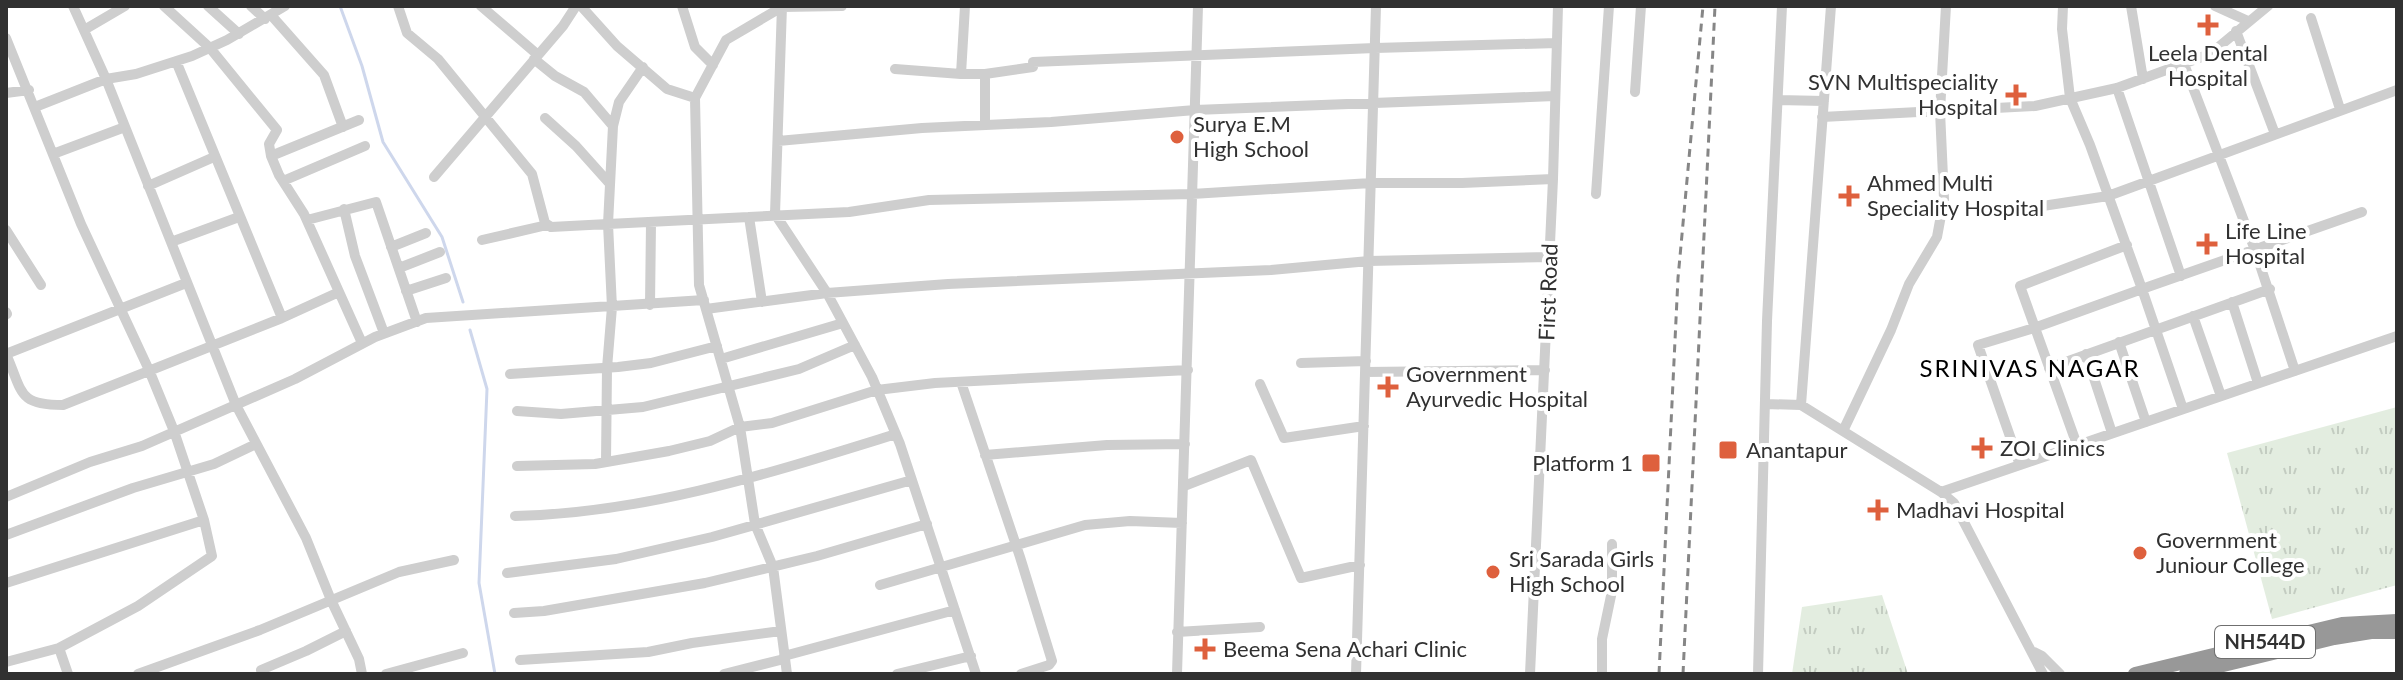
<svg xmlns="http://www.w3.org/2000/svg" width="2403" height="680" font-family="Lato,sans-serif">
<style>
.grass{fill:url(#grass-tufts)}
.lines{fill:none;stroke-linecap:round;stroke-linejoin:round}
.stream{stroke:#ced7ec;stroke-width:3}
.minor{stroke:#cecece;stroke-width:10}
.highway{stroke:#989898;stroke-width:14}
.rail{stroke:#868686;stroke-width:3;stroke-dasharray:8 6;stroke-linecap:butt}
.poi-dot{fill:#de603d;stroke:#fff;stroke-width:3}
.labels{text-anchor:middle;stroke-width:8;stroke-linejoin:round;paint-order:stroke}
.shield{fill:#fff;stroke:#6f6f6f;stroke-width:2}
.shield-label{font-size:20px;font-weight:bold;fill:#313131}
.poi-label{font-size:22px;fill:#313131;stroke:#fff;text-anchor:start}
.street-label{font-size:22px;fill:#313131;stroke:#fff}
.neighbourhood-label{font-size:24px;letter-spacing:2px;fill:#000;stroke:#fff}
</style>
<defs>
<pattern id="grass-tufts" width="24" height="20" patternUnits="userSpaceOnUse" patternTransform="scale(2)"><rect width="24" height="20" fill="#e3ede0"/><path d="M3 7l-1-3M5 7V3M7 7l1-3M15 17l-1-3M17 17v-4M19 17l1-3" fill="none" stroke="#c3ccc1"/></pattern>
</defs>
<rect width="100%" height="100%" fill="#fff"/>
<path class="grass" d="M2397,407V585L2272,619L2227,453Z
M1882,595L1908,674H1792L1802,607Z"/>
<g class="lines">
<path class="stream" d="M340,6L362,66L383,142L442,237L463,302
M470,330L487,389L479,583L495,674"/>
<path class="minor" d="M73,6L106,79L236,405L306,538L331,600L359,659L362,674
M164,6L210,48L277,130L269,144L271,156L279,175L304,214L362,343
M208,6L239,34
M251,6L265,19
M398,6L407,33L438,59L532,174L545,223L551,227L608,224L612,307L607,368L606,462
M481,6L538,55
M581,6L617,46L667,89L695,98
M682,6L695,47L713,65
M782,6L775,214L827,293L872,377L900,444L976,674
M965,6L961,74H985V125
M1831,6L1801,405L1941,492L1954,503L2043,674
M2063,6L2062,29L2070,98L2090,145L2142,289L2362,212
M2131,6L2143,79
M2215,6L2248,21
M271,15L324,75L343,127
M2311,18L2340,109
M84,30L125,6
M2236,31L2275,134
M6,38L81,224L149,370L174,431L204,520
M534,59L555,76L584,92L613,126L619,102L643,67
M176,61L282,318L63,405C17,405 23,392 6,354L186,283
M1033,62L1375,48L1557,43
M2184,64L2255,250L2295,371
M895,69L961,74
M985,74L1033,67
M2117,88L2181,276
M1635,92L1641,6
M6,93L29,90
M1778,100L1824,101
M35,107L106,79L136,74L192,56L227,40L285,6
M1822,117L2035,106L2117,88L2210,54L2268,6
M545,118L576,146L610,184
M613,126L608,224L849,212L929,200L1192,194L1371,183H1462L1553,179
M778,141L922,128L1051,122L1195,110L1555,96
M53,154L125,127
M271,156L359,120
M434,177L563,26L576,6
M283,181L365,146
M148,186L214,157
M1596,194L1609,6
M344,209L355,256L384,333
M2003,212L2108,196L2397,90
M749,217L762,302
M307,220L376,202L417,322
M6,230L41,285
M482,240L547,225
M171,242L239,217
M391,247L426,233
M399,268L440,252
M406,291L446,278
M2232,302L2258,383
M650,305L651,223
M706,309L827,293L948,284L1271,270L1369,261L1550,257
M6,312L7,314
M2193,316L2221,396
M282,318L339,292
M2119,342L2146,422
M2086,354L2112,433
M721,359L843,323
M1301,363L1366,361
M2049,368L2270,289
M1365,372L1545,370
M510,374L618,367L651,363L717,346
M961,382L1020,557L1052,661L1049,665L1021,674
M1260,384L1284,438L1364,426
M1765,404L1801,405
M517,411L561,414L643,407L799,369L855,345
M1843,431L1891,330L1909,284L1937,237L1944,199L1940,111L1946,6
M2077,445L2020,286L2127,245
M985,455L1107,445L1185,444
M2020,465L1978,345L2034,328L2142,289L2183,409
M517,466L595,464L669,451L710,441L740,427L772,423L877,390L935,383L1188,370
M1184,486L1251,460L1301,578L1360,565
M1941,492L2397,336
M6,497L90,462L142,446L295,379L375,337L426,318L704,300
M515,516C647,513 770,473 896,434
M6,535L133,488L214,464L256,444
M507,573L616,559L712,537L912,480
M6,583L204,520L212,556L138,606L59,648
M880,585L1085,525L1130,521L1182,523
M514,613L544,611L705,583L817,556L927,524
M1177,632L1260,627
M2034,652L2042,656L2060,674
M784,656L955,610
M520,660L648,652L692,643L781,631
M6,662L59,648L68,674
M261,670L306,651L346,631
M138,674L260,630L399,572L454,560
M386,674L463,653
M724,674L784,659
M787,674L773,567L755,524L740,427L699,285L695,98L726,40L782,7L842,6
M897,674L971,656
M1177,674L1198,6
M1356,674L1376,6
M1530,674L1553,179L1558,6
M1602,674V639L1612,591V544
M1758,674L1767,321L1782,6"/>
<path class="highway" d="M2135,674L2342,624L2397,621
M2186,674L2334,638L2371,632H2397"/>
<path class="rail" d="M1659,674L1678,278L1703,6
M1683,674L1715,6"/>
</g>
<g class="poi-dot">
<path d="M2204 13h8v8h8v8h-8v8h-8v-8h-8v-8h8z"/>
<path d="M2012 83h8v8h8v8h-8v8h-8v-8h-8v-8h8z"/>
<circle cx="1177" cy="137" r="8"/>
<path d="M1845 184h8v8h8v8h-8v8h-8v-8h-8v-8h8z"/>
<path d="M2203 232h8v8h8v8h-8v8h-8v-8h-8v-8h8z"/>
<path d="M1384 375h8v8h8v8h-8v8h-8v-8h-8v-8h8z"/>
<path d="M1978 436h8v8h8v8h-8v8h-8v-8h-8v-8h8z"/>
<rect x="1718" y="440" width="20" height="20" rx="4"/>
<rect x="1641" y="453" width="20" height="20" rx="4"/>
<path d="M1874 498h8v8h8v8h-8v8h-8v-8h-8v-8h8z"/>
<circle cx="2140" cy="553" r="8"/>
<circle cx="1493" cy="572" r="8"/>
<path d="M1201 637h8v8h8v8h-8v8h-8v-8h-8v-8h8z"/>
</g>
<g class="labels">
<rect class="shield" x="2215" y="626" width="100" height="32" rx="6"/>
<g class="shield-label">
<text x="2265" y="649">NH544D</text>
</g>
<g class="poi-label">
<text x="2208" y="61" text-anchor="middle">Leela Dental<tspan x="2208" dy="25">Hospital</tspan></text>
<text x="1998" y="90" text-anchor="end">SVN Multispeciality<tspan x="1998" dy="25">Hospital</tspan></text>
<text x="1193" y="132">Surya E.M<tspan x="1193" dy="25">High School</tspan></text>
<text x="1867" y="191">Ahmed Multi<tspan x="1867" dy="25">Speciality Hospital</tspan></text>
<text x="2225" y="239">Life Line<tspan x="2225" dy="25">Hospital</tspan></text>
<text x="1406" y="382">Government<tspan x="1406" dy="25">Ayurvedic Hospital</tspan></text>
<text x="2000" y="456">ZOI Clinics</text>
<text x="1746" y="458">Anantapur</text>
<text x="1633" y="471" text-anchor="end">Platform 1</text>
<text x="1896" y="518">Madhavi Hospital</text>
<text x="2156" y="548">Government<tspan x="2156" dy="25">Juniour College</tspan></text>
<text x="1509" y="567">Sri Sarada Girls<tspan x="1509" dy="25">High School</tspan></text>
<text x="1223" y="657">Beema Sena Achari Clinic</text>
</g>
<g class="street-label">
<text transform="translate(1548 292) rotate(-88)" y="8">First Road</text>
</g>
<g class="neighbourhood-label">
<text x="2030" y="377">SRINIVAS NAGAR</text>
</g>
</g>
<rect width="2403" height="680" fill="none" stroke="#313131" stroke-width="16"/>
</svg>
